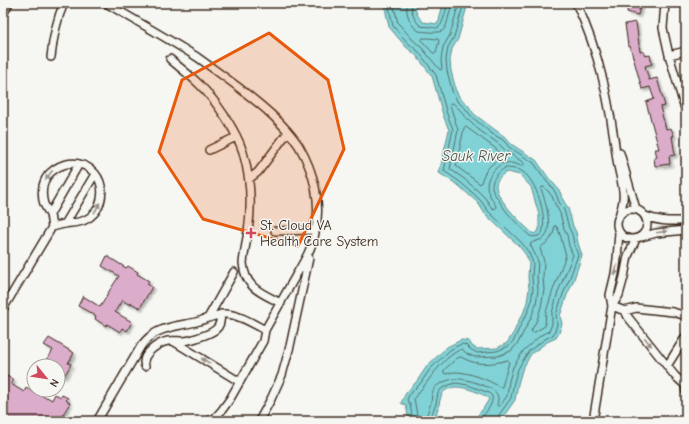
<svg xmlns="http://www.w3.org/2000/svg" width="689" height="424" font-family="'Comic Neue',sans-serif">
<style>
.water{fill:#80d2d6;stroke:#648f8c;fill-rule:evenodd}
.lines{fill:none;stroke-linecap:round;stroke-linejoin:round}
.shore{stroke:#576d68;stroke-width:1}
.building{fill:#dcaccb;stroke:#3b2a1e;filter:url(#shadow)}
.minor-casing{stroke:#3b2a1e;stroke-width:10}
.minor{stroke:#f6f6f2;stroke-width:7}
.oneway{fill:#989088}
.marked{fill:#e8590c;fill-opacity:0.2;stroke:#e8590c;stroke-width:3;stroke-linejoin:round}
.poi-dot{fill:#d1495b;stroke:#f6f6f2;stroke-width:1.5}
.labels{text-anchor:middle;stroke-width:3;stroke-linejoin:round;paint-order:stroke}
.poi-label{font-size:14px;fill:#3b2a1e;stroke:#f6f6f2;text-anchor:start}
.water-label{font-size:15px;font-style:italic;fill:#4c544c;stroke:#f6f6f2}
</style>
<defs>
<filter id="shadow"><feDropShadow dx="2.5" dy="2.5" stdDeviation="1" flood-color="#0004"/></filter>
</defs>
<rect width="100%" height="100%" fill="#f6f6f2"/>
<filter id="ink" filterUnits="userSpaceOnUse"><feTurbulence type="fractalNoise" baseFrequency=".025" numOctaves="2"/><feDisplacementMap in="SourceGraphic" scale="8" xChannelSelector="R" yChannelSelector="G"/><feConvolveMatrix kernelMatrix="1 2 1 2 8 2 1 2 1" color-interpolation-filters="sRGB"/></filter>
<g filter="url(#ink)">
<path class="water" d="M384,3H416C414,11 418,17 423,22L437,24L439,21L443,3H468L458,39L452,49L450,61L451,71L455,86V89L460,98L468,105L474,114L494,129L505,137L511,144L536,160L550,180L555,185L560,192L563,200L568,208L573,226L576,232L578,243L582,255L573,282L567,295L560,316L562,324L559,333L556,338L547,342L531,354L522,370L518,384L515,400L503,417L502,421H473L483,409L489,399C483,393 465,387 456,387C452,387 444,390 442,394C441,395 441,398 440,400C439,407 436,414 434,421H409L406,405L401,403L406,393L417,381L427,366L447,347L461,340L469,341L472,346L477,349L497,348L507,343L514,332L520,318L523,314L527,302L529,289L528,277L529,262L526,255L519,246L485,214L478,203L458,185L439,173L449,130L443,115L432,76L415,54L406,47L389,27ZM507,172L520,175L531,187L539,215V230L534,234C524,227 496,198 496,186C496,180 502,174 507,172Z"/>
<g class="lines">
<path class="shore" d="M388,3L393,26L409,44L418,51L436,75L447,114L453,129L444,171L460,182L474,194L481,201L488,211L522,243L529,253L533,263L532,277L533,289L531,303L526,316L523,320L514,340L509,346L497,351L477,353L470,349L466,345L462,344L457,346L450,350L430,369L420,384L409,395L407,400L410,404L413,421
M393,3L398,23L413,40L422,48L440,70L442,69L441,60L443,47L450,35L459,3
M407,3C405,12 410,26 419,31C422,32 425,31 428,32C445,33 445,31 449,15C450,11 452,8 452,3
M412,3C410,10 414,21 421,26C423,27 427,26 430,27C433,27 436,29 439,27C443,24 447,8 447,3
M464,3L454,37L448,47L446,60L447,71L451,86L452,91L457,101L465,108L472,117L491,133L503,140L509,147L534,163L547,182L552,187L556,194L559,202L564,210L569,228L572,234L574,244L578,255L569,280L563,294L556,315L557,324L555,331L553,335L545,339L529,351L522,362L518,369L514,382L511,398L499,415V421
M423,38H427L438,39L439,41L436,53H433L422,41Z
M451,103H453L461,111L468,120L479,130L499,144L506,151L524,163V165L522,166C517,165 512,162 506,163C502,163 498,166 495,169C482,184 487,191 496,206L495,209L492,208L485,198L478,191L463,178L450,169L458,130L450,105Z
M466,127L495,148L502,156L501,158C491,163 484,171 481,183L480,184L456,166L464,128Z
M505,168C510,168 519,169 523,172C537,182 546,214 543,230C542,236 535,238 530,236C518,225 506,213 498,199C496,196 494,193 493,191C489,181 498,172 505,168Z
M555,226L557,227L561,237L563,246L566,255L553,290L546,312L545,326L533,333L531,331L537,320L541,307L544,290L543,277L544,261L540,248C544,244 550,242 552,236C554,233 554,229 555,226Z
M461,357C473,364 484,365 499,362C502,362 505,360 508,360L509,362L502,387H499C490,380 468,372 456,372C452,372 449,373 446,374L444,373V370L456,359Z
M418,421L414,398C417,394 421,390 424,386C434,373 446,355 462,349L467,354L475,357L498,356L511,351L518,343L528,323L531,318L536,304L538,290L537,277L538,261L530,244C534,241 539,241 544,238C554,229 545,199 541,189L542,187H544L548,191L552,196L555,204L560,213L564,229L567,235L569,246L573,255L558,292L552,313V324L550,329L549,331L541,335L524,350L513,367L509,381L507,396L500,406H498L497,405C498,401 499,397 496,393C492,387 483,386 477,383C464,379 455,376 442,383C438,385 434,387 433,391C431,395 432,399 431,403C429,409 426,415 425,421
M431,421V416L436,404L438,393L441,389L449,385L456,383L468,385L489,393L492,396C494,405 484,414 479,421"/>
</g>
<path class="building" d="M628,3H641L638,15L627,12Z
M636,22L640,52L643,51L645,56L650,55L652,64L645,66L649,80L657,78L665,106L660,107L666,129L671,128L674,136H672L675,155L669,156L670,164L655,166L654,158L657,157L655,149H659L646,102L654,99L650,87L642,89L630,46H628L625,24Z
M107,256L126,268L128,266L138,272L137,274L149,281L147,284L152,287L140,308L131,303L130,305L122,300L115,312L132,322L127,331L122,328L120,332L107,324L106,326L95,319L96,316L78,306L83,296L100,307L107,296H106L119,276L102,266Z
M49,338L74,353L68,363L71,364L64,377L58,374V366H43L53,350L44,345Z
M5,375L14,380L11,384L24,392L26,388L33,392L34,391L46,398L47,397L52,400L55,394L61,397L62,395L68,398L66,400L70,403L59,421H3V379Z"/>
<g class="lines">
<g class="minor-casing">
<path id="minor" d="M106,3C136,21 167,38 197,57C211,67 225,77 238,87C260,104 284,123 299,146C314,172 322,203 315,233C312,249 303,263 295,277C285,295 275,312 265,330L263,341L230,399L222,410L215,418L209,421
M576,3C600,53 610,105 617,160C618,170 625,190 623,199C623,205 620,211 619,217
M665,3L663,28L669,55L686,112
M3,14L9,3
M669,55L686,51
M51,57C53,38 56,21 64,3
M170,59C180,68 191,76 200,85C216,101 236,130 243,152C248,170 251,190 250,209C250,227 245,245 243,263C245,288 261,293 281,303
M209,150L236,137
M620,153L636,209
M249,179L258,172L288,132
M617 224a15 15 0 1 1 30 0a15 15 0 1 1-30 0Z
M50,214L79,164
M645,216C660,222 670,221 686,221
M65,224L95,174
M275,231L316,230
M641,237L656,233L686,230
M612,306L625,311L636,308L673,312L686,316
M612,306L610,295L615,274L617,259L619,232
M3,309L52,227C51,223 51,219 50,215C48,211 46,208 44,204C42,198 42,192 43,186C44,181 47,176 50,173C74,150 110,171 100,203C98,210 92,217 85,220C78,223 71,223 64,224C60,225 56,226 52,227
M625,311L628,317L675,376L685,385L686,392
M208,318L234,272
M173,341L240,382
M145,366C140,355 158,343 168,341C175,340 183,342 190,340C197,338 211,334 216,329C221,325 220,320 221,314
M667,366L686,336
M97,421L141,346C146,340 150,335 157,332C169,326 183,325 196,322C204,320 217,314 225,314C238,314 254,324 265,330
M259,421L271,399L282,375L290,346L309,258
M593,421L612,306L619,295L624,277L628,256L636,239"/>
</g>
<use href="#minor" class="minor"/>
</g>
<defs><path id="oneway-solid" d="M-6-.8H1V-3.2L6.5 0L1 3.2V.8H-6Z"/></defs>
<g class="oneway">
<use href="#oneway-solid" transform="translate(49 175) rotate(127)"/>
<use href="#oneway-solid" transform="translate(97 208) rotate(-61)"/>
<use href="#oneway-solid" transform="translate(662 232) rotate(-7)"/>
<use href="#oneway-solid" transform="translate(616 270) rotate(99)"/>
<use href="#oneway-solid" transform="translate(648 342) rotate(52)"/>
<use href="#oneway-solid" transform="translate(206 361) rotate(-149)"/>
</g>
</g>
<path class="marked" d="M269,33L328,80L344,149L298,246L203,219L159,152L182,80Z"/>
<path class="poi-dot" d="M249 227h4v4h4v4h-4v4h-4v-4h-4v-4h4z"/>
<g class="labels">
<g class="poi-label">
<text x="260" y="230">St. Cloud VA<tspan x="260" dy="16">Health Care System</tspan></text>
</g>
<g class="water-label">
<text x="476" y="161">Sauk River</text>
</g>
</g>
<rect width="689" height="424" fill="none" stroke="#f6f6f2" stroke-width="16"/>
<rect x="8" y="8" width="673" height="408" fill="none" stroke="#3b2a1e" stroke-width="1.5" filter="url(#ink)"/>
<g transform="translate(46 378) rotate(120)"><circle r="19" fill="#f6f6f2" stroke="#aba49d"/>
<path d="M0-3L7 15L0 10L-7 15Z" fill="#d1495b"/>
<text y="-6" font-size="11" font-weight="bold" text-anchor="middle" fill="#3b2a1e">N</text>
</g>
</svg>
